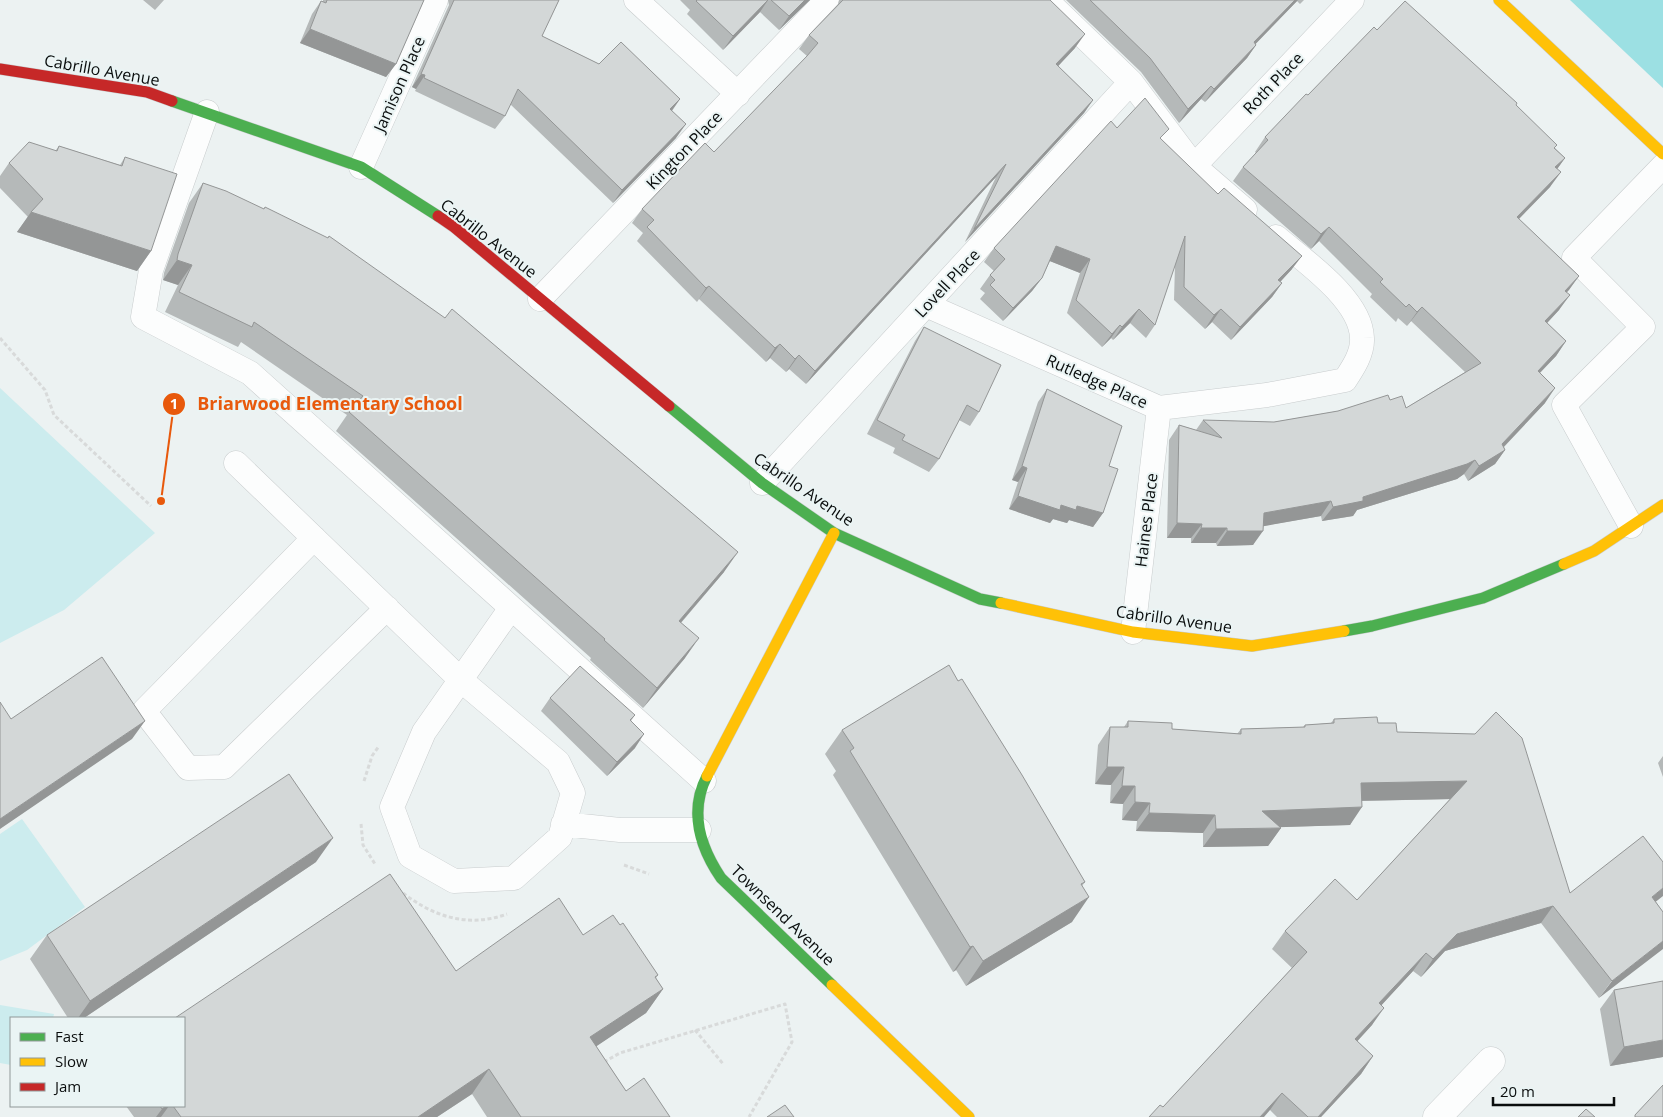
<svg xmlns="http://www.w3.org/2000/svg" width="1663" height="1117" font-family="'Open Sans',sans-serif">
<style>
.green{fill:#ccecee}
.water{fill:#9ce0e3}
.lines{fill:none;stroke-linecap:round;stroke-linejoin:round}
.lane-casing{stroke:#c8cccd;stroke-width:25}
.street-casing{stroke:#c8cccd;stroke-width:29}
.fast-casing{stroke:#c8cccd;stroke-width:12}
.slow-casing{stroke:#c8cccd;stroke-width:12}
.jam-casing{stroke:#c8cccd;stroke-width:12}
.path{stroke:#d8dada;stroke-width:3;stroke-dasharray:4 2.5;stroke-linecap:butt}
.lane{stroke:#fcfdfd;stroke-width:24}
.street{stroke:#fcfdfd;stroke-width:28}
.fast{stroke:#4caf50;stroke-width:11}
.slow{stroke:#ffc107;stroke-width:11}
.jam{stroke:#c62828;stroke-width:11}
.wall{fill:#b5b9b9}
.shaded-wall{fill:#949696}
.building{fill:#d3d7d7;stroke:#949696}
.labels{text-anchor:middle;stroke-width:4;stroke-linejoin:round;paint-order:stroke}
.street-label{font-size:16px;fill:#0a0d0d;stroke:#eaf4f4}
.leader{fill:none;stroke:#e8590c;stroke-width:2}
.callout-dot{fill:#e8590c;stroke:#eaf4f4;stroke-width:2}
.mark-label{font-size:15px;text-anchor:middle;font-weight:bold;fill:#fff}
.callout-label{font-size:18px;text-anchor:middle;font-weight:bold;fill:#e8590c;stroke:#eaf4f4;stroke-width:4;stroke-linejoin:round;paint-order:stroke}
</style>
<rect width="100%" height="100%" fill="#ecf2f2"/>
<path class="green" d="M0,388L155,533L64,610L0,643Z
M22,819L85,907L27,950L0,961V834Z
M0,1005L54,1014L53,1018H11V1065L0,1063Z"/>
<path class="water" d="M1570,0H1663V88Z"/>
<g class="lines">
<g class="lane-casing">
<path id="lane" d="M636,0L738,94
M1046,0L1131,82L1194,166L1245,210
M207,112L151,270L143,317L250,373L704,781
M1194,166L1352,0
M361,167L436,0
M540,299L827,0
M926,305L1159,408L1267,395L1345,380C1353,368 1363,353 1362,338C1361,299 1303,260 1276,237
M236,463L462,681L558,762L573,793L560,837L514,878L454,881L410,856L392,807L424,732L511,608
M762,483L1131,82
M1631,526L1564,405L1643,327L1574,258L1663,166
M314,538L144,711L188,768L224,767L387,608
M1133,632L1159,408
M563,824L620,830H699"/>
</g>
<g class="street-casing">
<path id="street" d="M1437,1117L1491,1061"/>
</g>
<g class="fast-casing">
<path id="fast" d="M172,101L361,167L438,216
M669,406L762,483L834,533L980,599L1001,603
M1344,631L1372,626L1483,598L1564,564
M707,776C689,811 700,847 721,878L832,985"/>
</g>
<g class="slow-casing">
<path id="slow" d="M1499,0L1663,154
M1564,564L1594,551L1663,505
M1001,603L1133,632L1252,646L1344,631
M707,776L834,533
M832,985L969,1117"/>
</g>
<g class="jam-casing">
<path id="jam" d="M0,69L147,92L172,101
M438,216L454,227L669,406"/>
</g>
<path class="path" d="M0,338L45,390L54,415L151,506
M364,781L372,756L379,746
M361,824L363,845L375,864
M624,865L649,874
M403,893C434,917 469,928 507,914
M695,1030L724,1065
M604,1062L620,1053L785,1004L792,1042L749,1117"/>
<use href="#lane" class="lane"/>
<use href="#street" class="street"/>
<use href="#fast" class="fast"/>
<use href="#slow" class="slow"/>
<use href="#jam" class="jam"/>
</g>
<path class="wall" d="M143,0H164L155,10Z
M323,0H424L396,64L386,77L300,43L312,14L321,1H323Z
M448,0H559L542,36L599,64L680,99L672,111L676,138L613,203L510,104L505,116L495,129L415,91L416,89L412,87L449,5Z
M680,0H810L779,30L760,12L723,50L687,14L690,10Z
M839,0H1050L1075,48L1058,66L1093,100L1084,113L965,242L996,177L806,384L789,369L786,372L770,358L766,362L699,299L697,302L637,241L643,233L632,223L642,209L714,152L807,56L799,49L809,35L838,4Z
M1066,0H1304L1300,4L1297,1L1255,44L1256,45L1247,58L1205,102L1201,99L1179,123L1141,72Z
M1377,30L1516,105L1555,148L1565,158L1557,169L1550,187L1519,219L1579,276L1566,293L1559,310L1547,323L1566,341L1556,356L1540,373L1545,403L1504,447L1505,450L1495,464L1468,481L1464,474L1457,479L1357,510L1353,516L1322,521L1321,516L1263,526L1253,545L1217,546L1216,543H1191V538H1167L1169,440L1179,425L1196,430L1203,420L1274,422L1338,411L1390,400L1406,408L1465,372L1411,321L1407,326L1398,318L1396,322L1370,297L1372,294L1319,241L1311,249L1233,181L1243,167L1256,153L1255,152L1265,137L1308,95Z
M1117,128L1162,140L1292,269L1280,282L1282,283L1272,297L1231,340L1212,322L1205,329L1174,300L1175,265L1155,325L1146,338L1130,323L1113,340L1111,338L1102,347L1067,313L1080,273L1050,261L1042,278L1032,291L1003,321L980,299L985,293L980,289L990,275L994,271L984,262L994,248Z
M59,146L120,165L125,157L151,251L137,271L17,232L28,217L0,188V176L9,163L56,150Z
M203,183L724,572L681,623L685,658L643,708L590,660L591,658L336,431L347,415L241,342L238,347L165,312L178,285L163,280L164,273L189,203Z
M924,327L979,412L970,426L959,420L939,459L929,472L893,453L895,448L867,434L915,341Z
M1047,389L1109,466L1103,513L1093,527L1069,520L1067,523L1053,519L1050,523L1009,509L1018,482L1012,480L1038,402Z
M958,681L1085,882L1082,886L1072,922L966,986L956,970L953,972L833,775L836,771L825,754L842,730Z
M550,698L635,715L631,721L635,748L607,776L541,711Z
M1334,719L1378,723L1397,732L1570,893L1656,902L1663,912L1599,998L1541,923L1445,951L1421,977L1413,971L1381,1005L1372,1025L1357,1041L1373,1056L1361,1074L1321,1117H1277L1270,1110L1163,1107L1292,968L1272,949L1285,931L1357,900L1450,799L1362,801L1350,825L1280,827L1281,828L1268,846L1203,847V833L1136,831L1137,821L1122,820L1123,804L1110,803L1111,785L1095,784L1098,745L1110,727H1124L1128,721L1172,729L1237,734L1241,729L1303,727L1305,725L1331,723Z
M1663,756V777L1658,763Z
M316,862L84,1018H68L30,959L47,935Z
M620,925L658,975L656,978L663,989L646,1013L596,1046L626,1091L670,1117H487L472,1094L437,1117H134L126,1106H184L456,971Z
M1614,990L1663,1057L1610,1066L1600,1009Z"/>
<path class="shaded-wall" d="M768,0L760,12L723,50L733,36Z
M805,0H810L779,30L789,16Z
M1295,0H1298L1244,56L1254,42Z
M310,29L396,64L386,77L300,43Z
M1085,34L1075,48L1047,78L1056,64Z
M1256,45L1247,58L1205,102L1214,89Z
M421,74L425,75L416,89L412,87Z
M1211,86L1201,99L1179,123L1188,109Z
M680,99L670,113V109Z
M1093,100L1084,113L965,242L974,229Z
M686,124L676,138L613,203L622,190Z
M1565,158L1555,172V167Z
M1006,164L996,177L806,384L815,371Z
M1561,172L1550,187L1507,231L1517,217Z
M31,212L151,251L137,271L17,232Z
M1329,227L1319,241L1311,249L1321,234Z
M1056,246L1090,259L1080,273L1047,260Z
M1302,256L1292,269L1269,294L1278,280Z
M177,260L192,265L178,285L163,280Z
M1579,276L1569,290L1554,306L1565,291Z
M1042,278L1032,291L1003,321L1013,308Z
M1282,283L1272,297L1231,340L1240,327Z
M709,286L699,299L697,302L706,288Z
M1570,295L1559,310L1535,336L1545,321Z
M1422,307L1411,321L1407,326L1417,312Z
M1139,309L1130,323L1113,340L1122,327Z
M1221,309L1212,322L1205,329L1214,315Z
M1120,325L1111,338L1102,347L1112,334Z
M1566,341L1556,356L1527,386L1538,371Z
M780,344L770,358L766,362L775,348Z
M799,355L789,369L786,372L795,359Z
M1555,388L1545,403L1495,456L1505,450L1495,464L1468,481L1479,466L1502,444Z
M1475,460L1464,474L1457,479L1357,510L1353,516L1322,521L1333,507Z
M1022,466L1027,468L1018,482L1012,480Z
M1018,496L1061,505L1077,506L1103,513L1093,527L1069,520L1067,523L1053,519L1050,523L1009,509Z
M1331,501L1321,516L1253,528L1264,513Z
M1177,523L1202,524L1191,538H1167Z
M1201,528H1227L1216,543H1191Z
M1227,531H1263L1253,545L1217,546Z
M738,552L724,572L665,641L679,621Z
M699,638L685,658L643,708L657,688Z
M145,721L132,739L0,829V819Z
M644,734L635,748L607,776L617,762Z
M1107,767H1124L1111,785L1095,784Z
M1467,781L1455,799L1349,801L1361,783Z
M1122,786H1135L1123,804L1110,803Z
M1135,802L1150,803L1137,821L1122,820Z
M1362,807L1350,825L1250,828L1262,811Z
M1149,813L1215,815L1203,833L1136,831Z
M1281,828L1268,846L1203,847L1216,829Z
M333,838L316,862L84,1018H78L90,1001Z
M1663,888V896L1639,915L1652,897Z
M1089,897L1072,922L966,986L983,961Z
M1553,906L1541,923L1445,951L1421,977L1433,959L1457,934Z
M1663,941V949L1599,998L1612,981Z
M973,946L956,970L953,972L970,947Z
M1426,953L1413,971L1367,1021L1379,1003Z
M663,989L646,1013L573,1062L590,1037Z
M1384,1008L1372,1025L1343,1057L1355,1039Z
M1663,1040V1057L1610,1066L1624,1047Z
M1373,1056L1361,1074L1321,1117H1318Z
M489,1069L472,1094L437,1117H418Z
M1282,1093L1270,1110L1264,1117H1260Z
M166,1106H169L161,1117H156L162,1109Z"/>
<path class="building" d="M327,0H424L396,64L310,29L321,1L326,3Z
M454,0H559L542,36L599,64L621,42L680,99L670,109L686,124L622,190L518,89L505,116L424,78L425,75L421,74Z
M697,0H768L733,36L696,1Z
M771,0H805L789,16Z
M843,0H1050L1085,34L1056,64L1093,100L974,229L1006,164L815,371L799,355L795,359L780,344L775,348L709,286L706,288L647,227L654,220L642,209L705,143L714,152L807,56L818,43L809,35Z
M1090,0H1295L1254,42L1256,45L1214,89L1211,86L1188,109L1150,58Z
M1405,1L1517,103L1516,105L1557,145L1554,148L1565,158L1555,167L1561,172L1517,217L1579,276L1565,291L1570,295L1545,321L1566,341L1538,371L1555,388L1502,444L1505,450L1479,466L1475,460L1467,464L1363,497V501L1333,507L1331,501L1264,513L1263,531H1227V528H1201L1202,524L1177,523L1179,425L1222,438L1203,420L1274,422L1338,411L1388,395L1390,400L1402,396L1406,408L1481,363L1422,307L1417,312L1409,304L1406,307L1380,282L1383,279L1329,227L1321,234L1243,167L1268,140L1265,137L1306,94L1308,95L1374,27L1377,30Z
M1145,98L1169,129L1160,138L1218,194L1224,188L1302,256L1278,280L1282,283L1240,327L1221,309L1214,315L1184,287L1185,236L1155,325L1139,309L1122,327L1120,325L1112,334L1076,300L1090,259L1056,246L1042,278L1013,308L990,285L995,280L990,275L1005,259L994,248L1111,121L1117,128Z
M29,142L57,151L59,146L122,166L125,157L177,174L151,251L31,212L43,199L9,163Z
M203,183L226,191L264,209L265,207L328,238L329,236L445,318L452,309L738,552L679,621L699,638L657,688L604,640L605,639L349,412L363,396L254,322L252,327L179,292L192,265L177,260L178,254Z
M924,327L1001,365L979,412L967,405L939,459L902,440L905,435L877,420Z
M1047,389L1122,426L1109,466L1118,469L1103,513L1077,506L1076,510L1061,505L1060,510L1018,496L1027,468L1022,466Z
M102,657L145,721L0,819V702L11,719Z
M949,665L958,681L962,679L1022,775L1085,882L1081,884L1089,897L983,961L973,946L970,947L850,751L854,748L842,730Z
M580,666L635,715L630,720L644,734L617,762L550,698Z
M1496,712L1522,738L1570,893L1643,836L1663,862V888L1652,897L1663,912V941L1612,981L1553,906L1457,934L1433,959L1426,953L1379,1003L1384,1008L1355,1039L1373,1056L1318,1117H1308L1282,1093L1260,1117H1149L1160,1105L1163,1107L1307,952L1285,931L1335,879L1357,900L1467,781L1361,783L1362,807L1262,811L1281,828L1216,829L1215,815L1149,813L1150,803L1135,802V786H1122L1124,767H1107L1110,727H1128V721L1172,723V729L1241,734V729L1305,727V725L1334,723V719L1377,717L1378,723H1396L1397,732L1475,734Z
M289,774L333,838L90,1001L47,935Z
M390,874L456,971L559,898L583,935L613,915L620,925L623,923L658,975L655,977L663,989L590,1037L626,1091L644,1078L670,1117H521L489,1069L418,1117H181L173,1106H184V1018H175Z
M1663,981V1040L1624,1047L1614,990Z
M1663,1085V1117H1635V1115Z
M785,1105L794,1117H767Z
M160,1106H166L162,1109Z
M1586,1109L1595,1117H1578Z"/>
<g class="labels">
<g class="street-label">
<text transform="translate(102 70) rotate(10)" y="6">Cabrillo Avenue</text>
<text transform="translate(1273 83) rotate(-46)" y="6">Roth Place</text>
<text transform="translate(399 84) rotate(-66)" y="6">Jamison Place</text>
<text transform="translate(684 150) rotate(-46)" y="6">Kington Place</text>
<text transform="translate(489 238) rotate(38)" y="6">Cabrillo Avenue</text>
<text transform="translate(947 283) rotate(-47)" y="6">Lovell Place</text>
<text transform="translate(1097 381) rotate(24)" y="6">Rutledge Place</text>
<text transform="translate(804 489) rotate(34)" y="6">Cabrillo Avenue</text>
<text transform="translate(1146 520) rotate(-83)" y="6">Haines Place</text>
<text transform="translate(1174 619) rotate(8)" y="6">Cabrillo Avenue</text>
<text transform="translate(783 915) rotate(44)" y="6">Townsend Avenue</text>
</g>
</g>
<path class="leader" d="M161 501L174 404"/>
<g class="callout-dot">
<circle cx="161" cy="501" r="5"/>
<circle cx="174" cy="404" r="12"/>
</g>
<g class="mark-label">
<text x="174" y="409">1</text>
</g>
<g class="callout-label">
<text x="330" y="410">Briarwood Elementary School</text>
</g>
<rect x="10" y="1017" width="175" height="90" fill="#eaf4f4" stroke="#909898"/>
<rect x="20" y="1033" width="25" height="8" fill="#4caf50" stroke="#909898"/>
<text x="55" y="1042" font-size="15" fill="#0a0d0d">Fast</text>
<rect x="20" y="1058" width="25" height="8" fill="#ffc107" stroke="#909898"/>
<text x="55" y="1067" font-size="15" fill="#0a0d0d">Slow</text>
<rect x="20" y="1083" width="25" height="8" fill="#c62828" stroke="#909898"/>
<text x="55" y="1092" font-size="15" fill="#0a0d0d">Jam</text>
<path d="M1493 1097v8h121v-8" fill="none" stroke="#0a0d0d" stroke-width="2.5"/>
<text x="1500" y="1097" font-size="15" fill="#0a0d0d" stroke="#eaf4f4" stroke-width="4" paint-order="stroke">20 m</text>
</svg>
